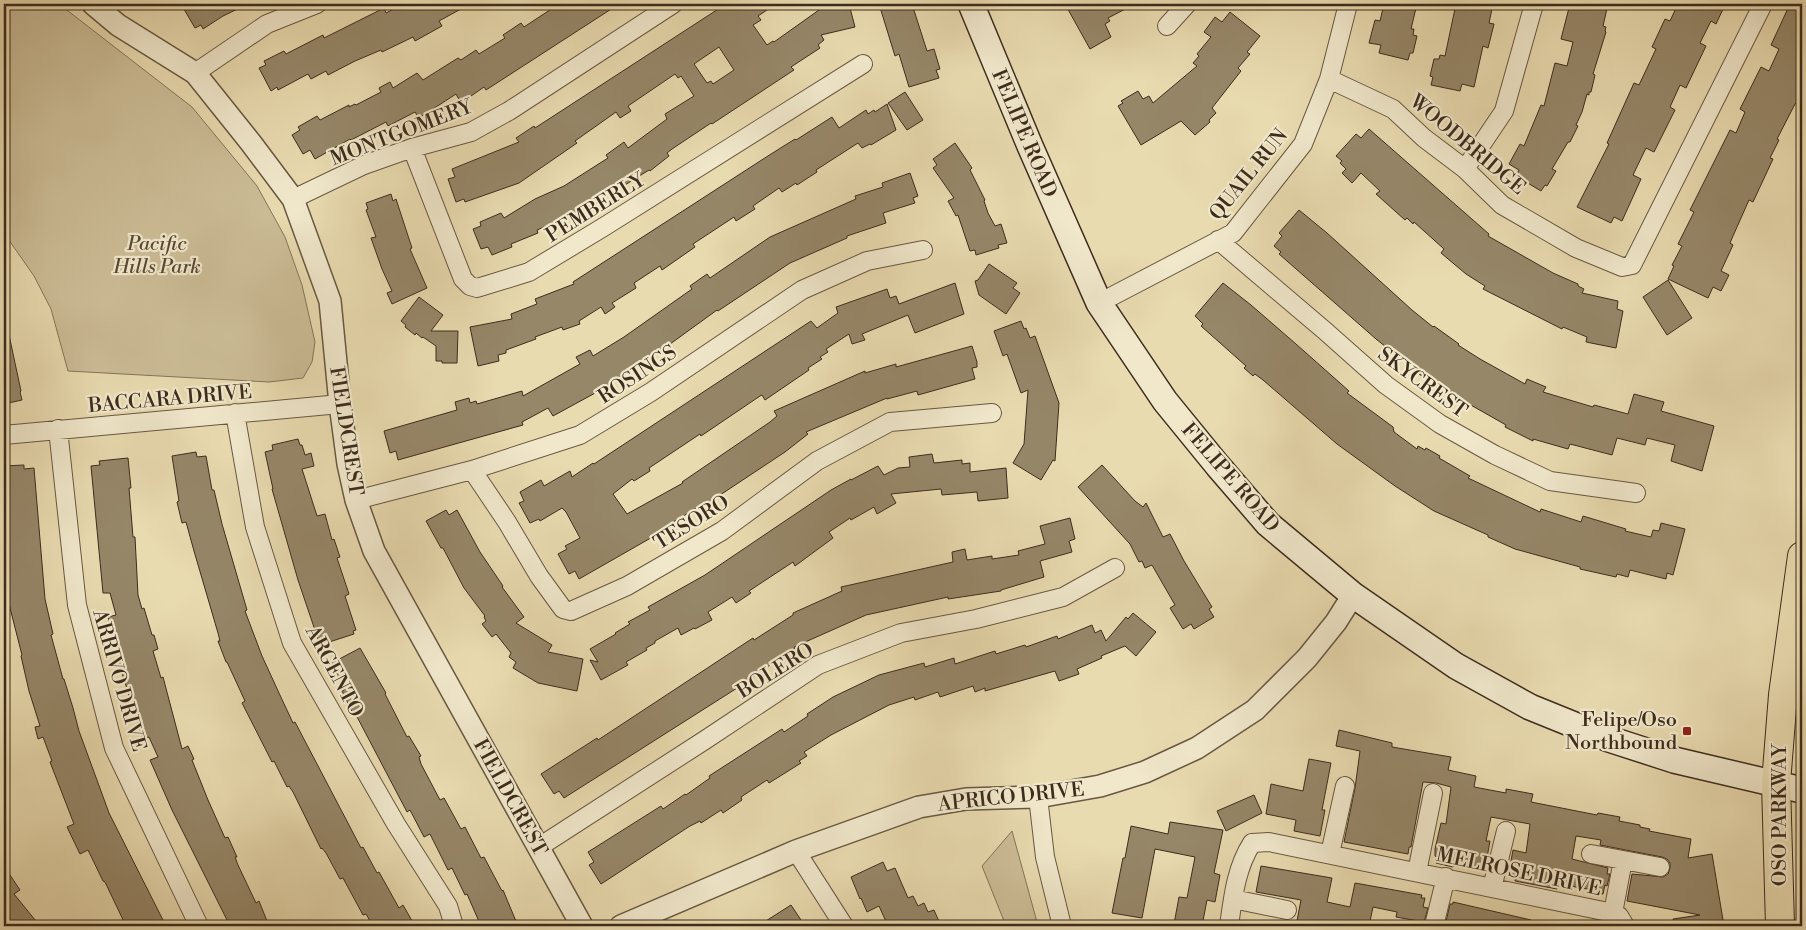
<svg xmlns="http://www.w3.org/2000/svg" width="1806" height="930" font-family="'Libre Bodoni',serif">
<style>
.green{fill:#ccbd97;stroke:#84745a}
.building{fill:#968769;stroke:#3d2c1d;fill-rule:evenodd}
.lines{fill:none;stroke-linecap:round;stroke-linejoin:round}
.minor-casing{stroke:#685842;stroke-width:20}
.tertiary-casing{stroke:#685842;stroke-width:24}
.secondary-casing{stroke:#3d2c1d;stroke-width:28}
.primary-casing{stroke:#3d2c1d;stroke-width:30}
.minor{stroke:#f1e8cc;stroke-width:18}
.tertiary{stroke:#f1e8cc;stroke-width:21}
.secondary{stroke:#f1e8cc;stroke-width:25}
.primary{stroke:#e9dbb0;stroke-width:28}
.poi-dot{fill:#8f2418;stroke:#f1e8cc;stroke-width:2}
.labels{text-anchor:middle;stroke-width:4.5;stroke-linejoin:round;paint-order:stroke}
.street-label{font-size:20px;fill:#3d2c1d;stroke:#f1e8cc}
.park-label{font-size:20px;font-style:italic;fill:#5a4935;stroke:#f1e8cc}
.poi-label{font-size:20px;fill:#3d2c1d;stroke:#f1e8cc;text-anchor:end}
</style>
<rect width="100%" height="100%" fill="#e9dbb0"/>
<filter id="stains"><feTurbulence type="fractalNoise" baseFrequency=".004" numOctaves="4"/><feColorMatrix values="0 0 0 0 .2 0 0 0 0 .09 0 0 0 0 .02 0 0 0 .5 -.17"/></filter>
<radialGradient id="worn" r=".72"><stop offset=".6" stop-color="#630" stop-opacity="0"/><stop offset="1" stop-color="#630" stop-opacity=".3"/></radialGradient>
<path class="green" d="M4,4H59L192,107L257,186L285,237L302,285L315,342L312,362L303,378L269,382L68,371L51,309L34,276L4,233Z
M1012,831L1037,922L1040,926H1006L982,866Z"/>
<path class="building" d="M181,4H248L223,16L203,29L201,25L195,28Z
M403,4H470L439,21L442,26L415,41L413,37L382,52L381,50L355,61L328,75L326,71L311,79L308,74L278,90L277,87L271,91L259,68L266,65L264,61L284,51L286,54L323,35L324,38L384,8L386,13Z
M559,4H619L486,90L484,87L461,103L456,94L419,118L415,112L388,126L386,122L351,140L350,139L315,159L310,150L303,154L292,135L300,130L298,127L317,116L320,120L349,105V107L355,104L356,105L381,92L379,88L390,82L393,88L417,73L423,80L458,58L461,60L476,50L479,54L505,38L503,35L521,23L524,27Z
M726,4H776L758,16L761,20L753,25L767,45L773,41L774,42L819,10L817,4H846L847,9L850,8L855,27L821,35L824,40L818,45L820,48L791,67L794,70L712,124L711,123L672,149L667,153L669,156L650,171L649,170L588,208L587,206L565,223L563,219L537,230L538,233L511,244L512,247L492,255L488,247L481,249L473,229L481,226L480,222L501,213L504,218L535,199L564,186L608,158L606,155L624,142L628,148L667,119L665,114L694,96L681,76L678,78L675,74L628,106L631,111L620,118L616,112L575,141L577,143L519,183L465,202L464,199L456,202L448,179L455,177L452,169L519,142L516,138L534,126L535,128ZM719,47L734,70L713,84L711,81L707,83L694,64Z
M879,4H912L927,51L934,49L940,69L936,70L939,78L909,87L899,54L895,56Z
M1065,4H1135L1108,18L1110,21L1105,24L1111,37L1090,49Z
M1384,4H1417L1411,29H1414L1413,35L1417,36L1413,53H1410L1408,60L1379,53L1381,45L1369,43L1375,20L1380,21Z
M1456,4H1493L1489,23L1494,24L1488,48L1483,46L1474,87L1462,84L1460,91L1431,85L1433,77L1430,76L1434,59H1439L1440,55L1445,56Z
M1570,4H1608L1603,26L1606,27L1605,31L1606,32L1593,74L1595,75L1591,92H1589V95L1587,94L1582,112L1576,125L1578,126L1570,142H1568L1552,169L1556,171L1547,186L1545,185L1541,191L1516,176L1519,170L1509,164L1520,144L1524,146L1541,105L1544,106L1555,63L1567,66L1573,42L1561,39Z
M1678,4H1717L1724,7L1716,24L1711,21L1700,43L1706,46L1686,88L1680,85L1670,107L1675,110L1654,152L1646,148L1633,175L1641,179L1622,221L1614,217L1611,223L1577,207L1609,144L1607,143L1634,83L1639,85L1656,49L1652,47L1665,19L1670,21Z
M1790,4H1802V106L1796,103L1795,104L1777,139L1779,140L1770,158L1773,159L1753,202L1749,200L1733,236L1730,243L1733,245L1721,271L1729,275L1721,291L1713,287L1708,298L1668,279L1674,266L1672,265L1682,246L1678,244L1694,212L1690,210L1730,130L1736,133L1745,112L1740,109L1761,67L1769,71L1779,49L1771,45Z
M1230,12L1260,36L1247,52L1250,54L1238,68L1241,71L1212,108L1216,113L1209,120L1210,122L1195,135L1181,121L1141,145L1118,106L1123,103L1121,101L1138,91L1143,99L1149,96L1153,103L1197,66L1193,63L1199,56L1197,54L1211,37L1204,32L1215,17L1222,22Z
M905,92L923,120L907,130L888,103Z
M887,104L896,130L871,145L870,144L862,148L858,143L816,170L817,172L797,185L796,183L782,192L779,188L753,206L755,209L736,221L734,217L693,244L695,247L672,263L662,270L660,266L634,283L636,288L612,303L615,307L605,314L601,307L579,321L580,324L563,330L562,327L535,337L536,339L506,350V353L498,355L499,361L478,366L470,327L512,319L511,314L537,304L535,299L574,284L573,282L771,154L795,139L796,140L832,117L839,128L866,110L868,114L874,110L875,112Z
M1369,129L1489,234L1488,236L1553,273L1578,284V286L1584,289L1582,293L1618,301L1617,309L1623,311L1616,348L1586,342L1587,337L1563,327L1562,329L1483,289L1485,286L1466,274L1441,253L1444,249L1414,222L1413,224L1407,218L1405,220L1376,194L1380,191L1361,173L1352,183L1342,173L1346,169L1340,163L1342,161L1336,156L1356,134L1361,138Z
M955,143L972,168L970,170L985,200L984,201L988,213L995,226L1001,224L1007,243L998,245L999,248L976,255L975,250L970,251L958,215L956,216L948,201L954,198L933,168L937,165L933,159Z
M910,173L918,196L913,198L915,203L883,213L886,223L847,236V238L790,263L718,311L717,310L666,347L597,392L553,416L548,408L522,422L523,425L398,460L396,451L390,453L384,431L457,410L455,402L469,398L470,403L476,401L477,404L522,391L523,396L580,364L576,357L590,350L593,356L624,337L692,289L690,286L707,274L710,278L770,237L856,199L855,196L883,187L882,183Z
M391,194L393,201L396,199L412,248L410,249L427,288L392,304L387,293L392,291L382,269L371,238L376,237L366,210L368,209L366,203Z
M1299,210L1327,233L1412,310L1433,327L1434,326L1459,344L1458,345L1480,359L1525,384L1527,379L1546,387L1543,392L1593,407L1594,405L1628,414L1634,394L1664,402L1661,411L1714,426L1702,471L1671,461L1675,445L1647,438L1645,445L1617,438L1612,455L1570,444L1568,449L1533,439V441L1505,427L1506,425L1432,383L1412,369L1413,367L1392,350L1391,351L1376,339L1279,254L1281,252L1274,246L1282,236L1279,233Z
M989,264L1017,283L1013,288L1020,293L1006,314L979,295L975,281L978,280Z
M1668,280L1692,318L1667,335L1643,297Z
M955,283L964,314L915,333L908,315L862,334L865,340L852,344L849,334L826,349L828,352L820,357L822,359L808,368L809,370L765,400L762,395L760,396L701,436L700,434L649,468L650,471L634,481L632,479L613,494L627,514L683,483L682,482L770,422L777,416L774,411L865,371V373L896,364V367L972,346L977,362V367L972,368L975,379L918,395L917,391L887,399V398L806,432L808,434L785,452L705,505L704,504L661,529L663,531L579,579L575,571L569,574L558,554L567,549L565,546L580,538L566,512L562,508L540,521L539,519L530,523L519,503L524,501L520,492L541,480L544,486L570,471L572,477L593,463L594,464L811,321L817,328L838,313L836,307L887,289L890,298L896,296L899,304Z
M1223,283L1251,305L1296,344L1349,391L1347,393L1393,427L1394,432L1417,449L1418,446L1425,450L1426,448L1440,456L1439,458L1470,476L1468,478L1540,512L1541,509L1581,522L1583,516L1626,529L1625,531L1651,537L1653,530L1659,531L1661,523L1685,529L1673,575L1667,573L1666,579L1630,570L1628,577L1617,574L1616,577L1580,569V567L1515,549L1488,537V535L1434,511L1395,486L1337,444L1263,380L1255,374L1253,376L1244,368L1246,366L1201,326L1203,324L1195,316Z
M419,297L443,315L431,331H458L457,363H442V361H436V346L423,337L422,338L416,333L415,335L405,327L406,325L401,321Z
M1021,321L1024,329L1026,328L1030,338L1035,336L1059,403L1055,461L1053,460L1041,480L1013,463L1024,444L1028,390L1021,393L1007,354L1003,356L994,331Z
M9,335L21,391L20,392L22,400L4,404V336Z
M298,439L300,445H302L305,455L311,453L314,466L302,469L317,516L325,514L332,540L334,539L340,557L337,558L349,594L345,596L356,630L353,631L354,634L320,645L298,580L272,489H273L265,452L273,450L272,445Z
M196,452L197,457L206,456L212,490H214L222,524L247,610L245,611L262,656L279,693L293,723L295,722L361,848L363,847L377,873L379,872L399,908L403,905L415,926H373L366,914L363,915L343,878L340,879L326,853L322,848L321,849L293,792L289,786L287,787L274,761L272,762L242,703L245,701L227,662H226L218,641H220L218,633L194,551L186,522L182,523L177,502L179,501L172,456Z
M932,454L934,463L962,460V464L970,463V472L1006,468L1008,498L978,501L977,492L942,495L941,489L891,494L896,503L877,514L874,507L851,520L850,518L829,532L833,538L795,566L793,562L749,591L751,593L736,603L732,597L708,612L712,620L695,629L694,628L681,635L678,628L655,641V643L646,648L647,650L626,662L628,665L601,680L590,660L598,662L590,649L616,634L615,633L630,624L628,622L650,610L648,607L705,575L831,490L851,479V480L878,466L884,475L898,468L910,467L909,457Z
M128,458L131,488H129L133,537H135L138,595L142,609L144,608L152,635H154L158,649L153,651L161,678L163,677L182,749L188,746L194,759L192,760L208,800L225,838L228,837L237,857H235L238,865L256,903L259,901L269,926H230L172,810L150,760L158,757L149,737L143,739L121,670L118,658H120L108,617L116,615L110,593H103L91,466L100,465L99,461Z
M24,465V469L34,468L45,599L53,634L51,635L63,679H64L73,708L79,731L109,813L166,926H126L105,882L103,881L88,850L80,854L67,827L74,824L50,762L52,761L43,737L38,739L35,727L40,726L29,691L21,656L22,655L9,604L6,582H8L7,575L8,574L4,522V466Z
M1102,465L1135,501L1143,507L1146,503L1163,537L1170,534L1184,561L1212,607L1209,609L1214,617L1194,629L1191,624L1183,629L1170,608L1175,605L1152,565L1145,568L1142,561L1139,562L1130,544L1078,487Z
M446,510L449,515L457,510L480,552L503,586L502,587L524,617L516,623L552,645L548,652L583,659L577,691L538,683L513,668L516,662L509,657L511,653L496,634L492,637L482,624L486,621L484,617L485,616L464,588L443,548H441L426,521Z
M1070,518L1075,539L1069,541L1072,552L1040,561L1044,577L1001,590V591L948,599V597L866,615L794,647L795,648L734,690L564,798L559,791L554,794L541,774L597,738L598,740L753,638L754,640L793,615V613L842,591L841,587L953,562L952,552L965,549L967,560L992,556V559L1019,555L1018,551L1045,544L1040,526Z
M1133,613L1156,632L1136,656L1125,646L1101,656L1102,658L1077,669L1079,674L1059,681L1055,671L985,691V688L975,692L973,686L940,697L938,692L915,700L914,697L889,705L831,735L804,752L807,756L799,761L801,763L769,783L767,780L741,797L742,800L723,813L721,810L701,823L700,821L690,826L601,884L589,865L594,862L588,852L661,806L663,809L685,794L686,795L710,778L709,776L782,729L784,732L808,716L807,714L833,697L879,675L924,663L925,667L954,658L955,664L995,651L996,654L1025,645L1026,647L1057,636L1058,639L1092,625L1095,633L1101,630L1106,641L1126,617L1128,619Z
M360,648L386,693L385,694L407,737L409,736L421,756L419,757L421,764L440,800L444,798L461,829L465,827L481,858L484,857L502,891L503,890L518,926H481L467,894L465,895L452,868L448,870L430,834L424,837L410,810L407,812L355,713L353,714L342,691L344,690L330,664Z
M1339,730L1392,743V747L1451,757L1448,770L1476,776L1474,787L1506,793V789L1533,794L1531,802L1597,815L1598,813L1620,817L1619,821L1640,825V827L1650,829L1649,831L1691,839L1688,858L1712,854L1724,926H1673V919L1700,915L1627,901L1632,874L1663,877L1668,874L1670,868V863L1667,859L1662,857L1600,845L1601,840L1576,836L1572,859L1608,868L1607,874H1610L1607,886L1605,885L1603,894L1593,893V890L1564,885V888L1557,887V889L1515,881V878L1508,877L1513,850L1526,853L1530,824L1491,817L1486,841H1490L1485,869L1477,867V869L1454,865L1453,867L1436,863L1437,857L1435,856V849L1441,823L1446,824L1451,787L1436,783L1423,782L1411,847H1409L1408,854L1344,842L1355,788L1360,751L1336,746Z
M1309,759L1331,763L1322,810H1325L1320,836L1294,831L1296,820L1266,814L1271,784L1303,791Z
M1254,795L1262,813L1226,831L1217,811Z
M1170,822L1223,830L1214,873L1220,875L1215,902L1207,900L1202,926H1187L1174,924L1179,897L1187,898L1195,857L1155,849L1142,918L1112,913L1123,858H1125L1131,826L1168,834Z
M883,862L887,871L895,868L908,898L913,896L918,906L924,903L928,912L934,910L941,926H888L879,906L867,912L861,898L860,899L851,877Z
M4,866L20,890L14,894L40,926H4Z
M1261,866L1332,878L1327,902L1350,907L1355,883L1422,895L1421,898H1425L1423,907L1428,908L1424,922L1396,917L1397,912L1373,907L1369,926H1296L1301,900L1256,892Z
M1453,902L1531,920V926H1445L1450,904H1453Z
M791,905L805,926H758Z"/>
<g class="lines">
<g class="minor-casing">
<path id="minor" d="M1167,26L1187,4
M195,73L267,24L317,4
M1329,79L1393,109L1424,138L1465,169L1502,205L1576,248L1622,267L1632,265L1763,4
M412,148L463,279L470,286L477,288L529,272L602,228L863,64
M1465,169L1504,111L1534,4
M293,199L364,165L412,148L471,132L509,111L673,4
M1218,240L1324,330L1386,385L1440,424L1495,455L1550,481L1636,493
M1099,303L1233,233L1303,144L1329,79L1348,4
M235,413L255,527L292,643L396,824L448,906L454,926
M58,429L77,605L114,748L199,926
M4,435L340,404
M472,470L507,522L539,576L563,609L571,611L627,586L722,531L817,461L890,422L992,413
M356,500L472,470L580,435L651,392L802,290L867,261L923,250
M1038,797L1045,857L1062,926
M539,847L705,740L818,665L901,633L976,619L1063,597L1115,568
M796,851L844,926
M1330,854L1345,786
M1591,854L1623,860L1613,913
M1623,860L1660,867
M1417,872L1433,793
M1492,888L1506,831
M1233,899L1287,910
M1229,926C1233,897 1236,868 1252,843L1269,842L1613,913L1619,916L1625,926
M1434,926L1446,877"/>
</g>
<g class="tertiary-casing">
<path id="tertiary" d="M93,4L118,25L195,73L251,143L293,199L330,301L340,404L348,464L356,500L374,551L582,926
M621,926L796,851L919,807L966,799L1038,797L1100,786L1145,772L1197,748L1255,710L1307,658L1336,622L1353,595"/>
</g>
<g class="secondary-casing">
<path id="secondary" d="M971,4L1030,146L1099,303L1165,401L1218,466L1268,524L1353,595L1456,666L1530,707L1609,739L1674,760L1802,790"/>
</g>
<g class="primary-casing">
<path id="primary" d="M1780,926L1776,783L1783,695L1802,556"/>
</g>
<use href="#minor" class="minor"/>
<use href="#tertiary" class="tertiary"/>
<use href="#secondary" class="secondary"/>
<use href="#primary" class="primary"/>
</g>
<rect class="poi-dot" x="1682" y="726" width="10" height="10" rx="2.5"/>
<g class="labels">
<g class="street-label">
<text transform="translate(401 132) rotate(-21)" y="7">MONTGOMERY</text>
<text transform="translate(1025 133) rotate(67)" y="7">FELIPE ROAD</text>
<text transform="translate(1468 144) rotate(40)" y="7">WOODBRIDGE</text>
<text transform="translate(1248 174) rotate(-51)" y="7">QUAIL RUN</text>
<text transform="translate(595 207) rotate(-32)" y="7">PEMBERLY</text>
<text transform="translate(637 374) rotate(-33)" y="7">ROSINGS</text>
<text transform="translate(1423 382) rotate(36)" y="7">SKYCREST</text>
<text transform="translate(170 398) rotate(-5)" y="7">BACCARA DRIVE</text>
<text transform="translate(347 431) rotate(81)" y="7">FIELDCREST</text>
<text transform="translate(1231 477) rotate(49)" y="7">FELIPE ROAD</text>
<text transform="translate(691 522) rotate(-32)" y="7">TESORO</text>
<text transform="translate(775 670) rotate(-32)" y="7">BOLERO</text>
<text transform="translate(335 671) rotate(62)" y="7">ARGENTO</text>
<text transform="translate(120 680) rotate(74)" y="7">ARRIVO DRIVE</text>
<text transform="translate(1011 796) rotate(-6)" y="7">APRICO DRIVE</text>
<text transform="translate(511 797) rotate(61)" y="7">FIELDCREST</text>
<text transform="translate(1779 815) rotate(-90)" y="7">OSO PARKWAY</text>
<text transform="translate(1519 871) rotate(12)" y="7">MELROSE DRIVE</text>
</g>
<g class="park-label">
<text x="157" y="250">Pacific<tspan x="157" dy="23">Hills Park</tspan></text>
</g>
<g class="poi-label">
<text x="1677" y="726">Felipe/Oso<tspan x="1677" dy="23">Northbound</tspan></text>
</g>
</g>
<rect width="1806" height="930" fill="none" stroke="#e9dbb0" stroke-width="20"/>
<rect x="5" y="5" width="1796" height="920" fill="none" stroke="#3d2c1d" stroke-width="2.5"/>
<rect x="10" y="10" width="1786" height="910" fill="none" stroke="#3d2c1d"/>
<rect width="100%" height="100%" filter="url(#stains)"/>
<rect width="100%" height="100%" fill="url(#worn)"/>
</svg>
